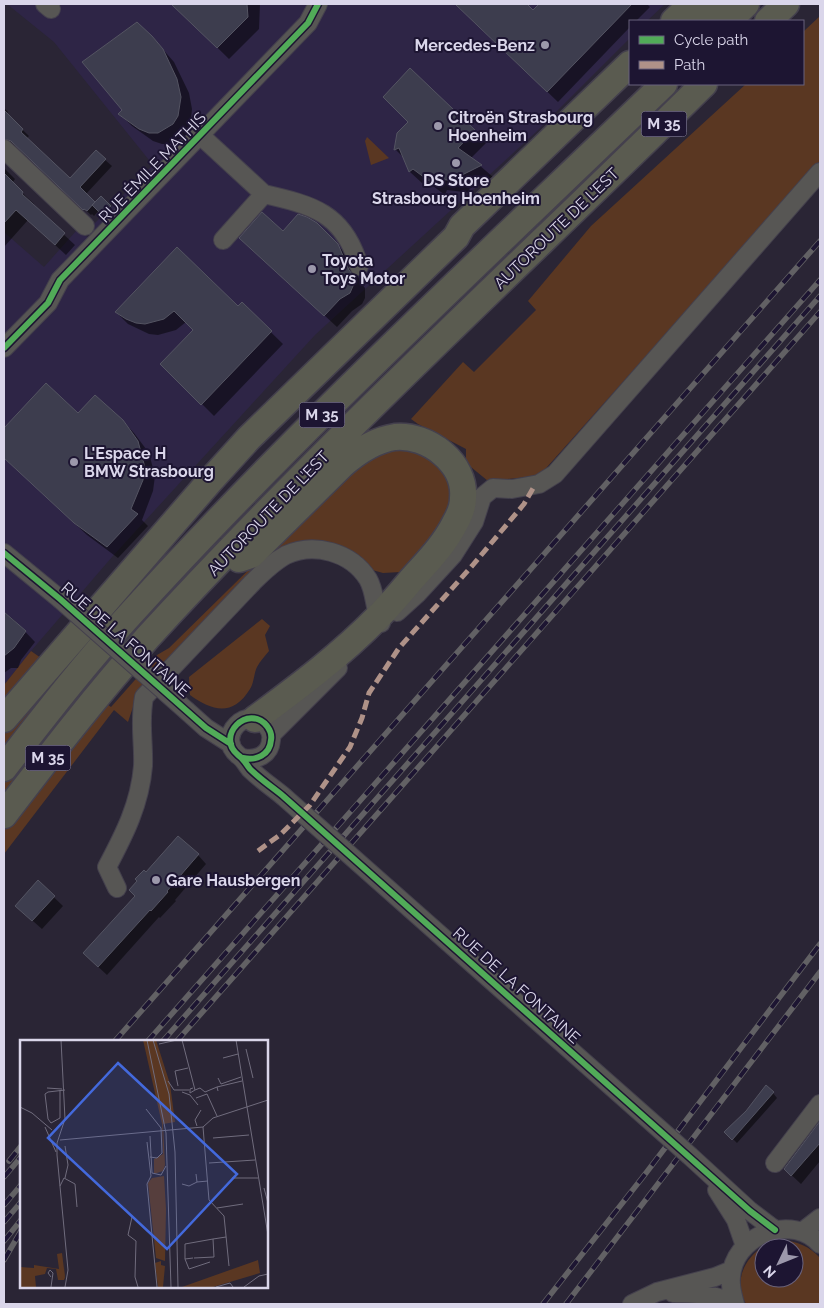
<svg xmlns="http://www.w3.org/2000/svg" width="824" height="1308" font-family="Raleway,sans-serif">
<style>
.built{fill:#2e2546}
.green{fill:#5a3722;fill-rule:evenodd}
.shadow{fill:#0007}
.building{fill:#3d3d4e;stroke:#545462}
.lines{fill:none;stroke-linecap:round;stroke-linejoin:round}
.minor-casing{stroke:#44404d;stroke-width:20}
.highway-casing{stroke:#44404d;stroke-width:29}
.minor{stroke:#575654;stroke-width:18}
.highway{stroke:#5a5b50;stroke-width:26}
.rail-casing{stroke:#626164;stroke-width:5.5}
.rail{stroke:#1d1532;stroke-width:4;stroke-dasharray:11;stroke-linecap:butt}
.minor-bridge-casing{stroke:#44404d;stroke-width:20;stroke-linecap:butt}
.minor-bridge{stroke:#575654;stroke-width:18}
.quiet{stroke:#af9288;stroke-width:5;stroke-dasharray:10 5;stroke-linecap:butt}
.cycleway-casing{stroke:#1d1532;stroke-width:9}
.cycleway{stroke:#51ab58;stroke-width:6}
.poi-dot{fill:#9c98ab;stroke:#1d1532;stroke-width:2}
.labels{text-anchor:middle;stroke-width:4;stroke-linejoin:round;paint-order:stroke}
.shield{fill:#1d1532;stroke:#a19cb3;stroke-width:1}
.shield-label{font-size:15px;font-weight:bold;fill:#dad6ea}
.poi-label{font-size:16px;font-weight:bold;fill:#dad6ea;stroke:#1d1532;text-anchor:start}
.street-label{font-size:16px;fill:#dad6ea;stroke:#1d1532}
.inset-road{fill:none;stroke:#706c7d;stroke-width:1}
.view{fill:#4369dc;fill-opacity:0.15;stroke:#4369dc;stroke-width:2.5}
.inset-edge{fill:none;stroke:#dad6ea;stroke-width:2.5}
</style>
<rect width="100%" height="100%" fill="#2a2535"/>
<path class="built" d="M7,4H665L647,21H630V38L535,133L315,335L112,557L31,651L4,685V232L44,267L76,231L88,237L94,230L93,225L153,165L54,42Z"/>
<path class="green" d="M820,16V161L539,476L488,481L466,463V449L418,424L411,419L463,362L474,372L536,310L528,301L591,226L746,84H803V32Z
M367,137L389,158L371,165L365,141Z
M407,449C433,456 453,466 453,496C453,501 455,507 453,511C447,530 415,558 401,572L383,573L290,547L138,692L128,722L114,710L4,854V685L31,651L111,707L157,655L169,648L346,474C369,458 379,452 407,449Z
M262,619L270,626L265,635L269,651C265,656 260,661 257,667C254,673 254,683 250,689C233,717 212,711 190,695L189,677Z
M780,1240C797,1241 809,1246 820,1258V1304H746C730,1276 751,1246 780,1240ZM764,1248H794V1278H764Z"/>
<path class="shadow" d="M173,4H260L259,29L229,59Z
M456,4H525L533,11L540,4H647L650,7L636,21H630V27L558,102Z
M152,37L174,62L189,93L192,109L190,129L185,136L170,144H162L153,141L132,126L120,114L123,110Z
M410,70L486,143L471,158L493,177L469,189L472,193L447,190L445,195L425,180L422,183L410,172L405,159L396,150L398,134L410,122Z
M4,108L8,112L6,114L29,136L26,139L70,179L96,152L112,166L86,194L96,204L101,198L112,209L106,216L99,210L94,216L92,214L91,215L19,147L12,145L4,137Z
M4,168L15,179L12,183L34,204L32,205L75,245L66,255L28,220L4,247Z
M317,224L350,258L361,283L365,288V298L362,304L352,311L337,327L253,249L283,233Z
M242,304L283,344L214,416L162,364L194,330L186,322L176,330L158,335L149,334L128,324L116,312L238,308Z
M46,384L78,415L123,421L134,433L149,453L155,476L153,491L142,520L148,526L118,558L87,535L4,457V432Z
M4,612L14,620L35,642L21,660L18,668H11L4,673Z
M198,855L206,864L175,900L176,901L160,918L159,917L107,975L93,962L136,896L146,874Z
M38,882L63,906L42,929L25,914Z
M773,1093L777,1098L737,1143L726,1132Z
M820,1123V1161L801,1184L785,1169Z"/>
<path class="building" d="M171,4H247L248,17L217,48Z
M455,4H527L533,10L539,4H632L547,92Z
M137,22L152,36L163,49L177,79L181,97L178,116L173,124L158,133H149L139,129L118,114L122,110L82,62Z
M410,68L475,130L458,148L482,165L458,177L462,181L435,179L433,184L413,169L409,172L399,148L394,150L397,133L408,122L383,97Z
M4,110L23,129L21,132L70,178L96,150L106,159L80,187L95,202L87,211L84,209L83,210L11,141L4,139Z
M4,173L23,192L22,194L65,233L55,245L16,210L4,223Z
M101,196L111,206L102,215L92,205Z
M262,212L283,231L298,214L307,217L317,223L338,244L349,270L353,275V286L350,293L340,299L324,316L239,238Z
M177,247L238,306L242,302L272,331L201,405L160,364L193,330L174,311L164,319L145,324L136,323L126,319L115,312Z
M46,383L78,413L95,395L123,420L138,441L144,464L143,480L131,509L138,514L107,547L74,523L4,458V428Z
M4,612L26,631L14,648L4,656Z
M178,836L199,854L167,891L168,892L151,911L150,910L98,967L83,953L135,896L129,890L137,881L135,879L144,870L146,872Z
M38,880L55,896L32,921L15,906Z
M766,1085L774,1092L732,1140L724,1132L746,1111Z
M820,1121V1143L791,1176L784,1169Z"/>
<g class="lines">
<g class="minor-casing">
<path id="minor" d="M45,4L51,9
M201,136L264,194L223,240
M4,149L85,226
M264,194C312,205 344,213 359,266
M4,348L48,303L60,280L308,23L318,4
M4,553L60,599
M397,612L418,593L453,555L474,522L482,497L493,488L512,489L539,484L555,474L820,172
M187,711L206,728L231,744
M271,735L338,668
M243,758C256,761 270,755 271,740C272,735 270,730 267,726C248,703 215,736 238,755C244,759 246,764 250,769C260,779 272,787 283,796
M117,888L107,867C124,835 140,804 143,766C144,742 139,723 144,697L253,582C263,572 273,562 286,555C314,542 351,552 368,579C376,593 374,609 381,623
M690,1156L750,1211L775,1230
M775,1163L820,1104
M717,1190L736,1220L745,1246
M802,1232L820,1218
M673,1293C693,1294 715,1293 732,1304
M632,1304L657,1292L715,1277L732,1270
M735,1304C732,1293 729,1282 732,1270C740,1233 793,1214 820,1244"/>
</g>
<g class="highway-casing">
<path id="highway" d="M674,21L692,4
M699,21L718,4
M728,21L746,4
M768,21L786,4
M239,559L251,555L342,465C357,452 374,440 395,437C428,434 466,463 463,498C463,507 459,516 455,523C444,545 427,562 411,580C400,593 390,605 378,617C341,655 298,687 255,719
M4,719L210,481L249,438L456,237L462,226L630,64
M4,768C43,718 82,667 125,620C295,432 482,260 664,84
M4,815C50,755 97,694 148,637C325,444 518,267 704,84"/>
</g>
<use href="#minor" class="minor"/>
<use href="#highway" class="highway"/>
<g class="rail-casing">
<path id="rail" d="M114,1042L820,241
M147,1042L820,280
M162,1042L820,296
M176,1042L820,312
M9,1161L21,1146
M4,1177L21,1157
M4,1205L21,1185
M4,1222L21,1202
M4,1241L21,1220
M4,1260L21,1231
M543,1304L646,1173L820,944
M566,1304L820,972"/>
</g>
<use href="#rail" class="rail"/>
<g class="minor-bridge-casing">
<path id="minor-bridge" d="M60,599L187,711
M283,796L690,1156"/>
</g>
<use href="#minor-bridge" class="minor-bridge"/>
<path class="quiet" d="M258,851L281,834L310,805L350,747L362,718L369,693L399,648L472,566L524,504L535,485"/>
<g class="cycleway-casing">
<path id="cycleway" d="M4,348L48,303L60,280L308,23L318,4
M4,553L60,599L206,728L231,744
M243,758C256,761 270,755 271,740C272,735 270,730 267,726C248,703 215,736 238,755C244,759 246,764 250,769C260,779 272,787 283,796L750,1211L775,1230"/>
</g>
<use href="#cycleway" class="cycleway"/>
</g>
<g class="poi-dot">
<circle cx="545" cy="45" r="5"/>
<circle cx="438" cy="126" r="5"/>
<circle cx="456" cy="163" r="5"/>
<circle cx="312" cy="269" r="5"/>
<circle cx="74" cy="462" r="5"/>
<circle cx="156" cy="880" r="5"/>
</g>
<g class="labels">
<g class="shield">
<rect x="641.5" y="111.5" width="45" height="25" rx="4"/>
<rect x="299.5" y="402.5" width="45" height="25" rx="4"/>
<rect x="25.5" y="745.5" width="45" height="25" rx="4"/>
</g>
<g class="shield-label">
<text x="664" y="129">M 35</text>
<text x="322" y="420">M 35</text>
<text x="48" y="763">M 35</text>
</g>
<g class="poi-label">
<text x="535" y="51" text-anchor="end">Mercedes-Benz</text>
<text x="448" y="123">Citroën Strasbourg<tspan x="448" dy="18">Hoenheim</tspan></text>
<text x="456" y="186" text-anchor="middle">DS Store<tspan x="456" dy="18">Strasbourg Hoenheim</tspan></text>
<text x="322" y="266">Toyota<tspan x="322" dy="18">Toys Motor</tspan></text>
<text x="84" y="459">L'Espace H<tspan x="84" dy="18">BMW Strasbourg</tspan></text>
<text x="166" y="886">Gare Hausbergen</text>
</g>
<g class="street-label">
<text transform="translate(152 167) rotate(-46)" y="6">RUE ÉMILE MATHIS</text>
<text transform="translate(556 228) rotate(-44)" y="6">AUTOROUTE DE L’EST</text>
<text transform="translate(268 513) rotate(-46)" y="6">AUTOROUTE DE L’EST</text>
<text transform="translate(126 639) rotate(41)" y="6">RUE DE LA FONTAINE</text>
<text transform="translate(517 985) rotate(42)" y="6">RUE DE LA FONTAINE</text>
</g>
</g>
<g transform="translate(20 1040)">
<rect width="248" height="248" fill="#2a2535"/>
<path d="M123,0H136L150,44L155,82L143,84L145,125L143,131L134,134V119L143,114L142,84ZM144,136L146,169L145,221L136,218L128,143L132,138ZM42,182L45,240V237L44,240H38L36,229L27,228L25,234L15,236L16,247H0V227L14,228V225L39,229L37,214L42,213L45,237ZM238,220L240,233L193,247H162ZM141,221V225L145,226L143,247H138L135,223Z" fill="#5a3722"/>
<path class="inset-road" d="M41,0L45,79L37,103V115L48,230L45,247M127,0L146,93L151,247M133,0L149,54L155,112L158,247M162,0L175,50L170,53V49L173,48M216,0L248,195M139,4L157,0M226,9L233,38M203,18L218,14M198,38L201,44L221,37M148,41L154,50H169M158,46L155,31L168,28M27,48L42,49M40,50V78L31,83L28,79L25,54L28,52L45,50M175,50L180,48L185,52L197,47M198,51L197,47L222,41M162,52L170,55L178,65M176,58L187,54L197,76M0,67L12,73L32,90M126,69L141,88L142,113L137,118L130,117M177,86L175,80L181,70M25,87L36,112M183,87L189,160L204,176L209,226M130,96L132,133L141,135L146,126M193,98L229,95M40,100L183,87L193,78L248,60M127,102L131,136L127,144L137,247M189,123L235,120M176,134L177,142L188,141M45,138L48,125L45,106M212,138H238M162,144L169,146L177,142M40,146L44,138L55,144L57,167M244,148L248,163M197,168L223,164M112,177L108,195L116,201L115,237L118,247M194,217L193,199L206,197M173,218L165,219V204L193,199M174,218L194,217M165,219L169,229L190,222M31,237L28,233L30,230L33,233L31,247M196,247L210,243L213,247M224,247L239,236L248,234"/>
<path class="view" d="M98,23L217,134L147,209L28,98Z"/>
<rect width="248" height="248" class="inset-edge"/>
</g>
<rect width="824" height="1308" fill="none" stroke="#dad6ea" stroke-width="10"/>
<rect x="629" y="20" width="175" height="65" fill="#1d1532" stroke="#69627c"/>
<rect x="639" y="36" width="25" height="8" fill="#51ab58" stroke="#69627c"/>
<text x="674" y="45" font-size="15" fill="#dad6ea">Cycle path</text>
<rect x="639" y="61" width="25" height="8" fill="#af9288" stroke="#69627c"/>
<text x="674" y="70" font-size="15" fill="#dad6ea">Path</text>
<g transform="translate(779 1263) rotate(227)"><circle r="24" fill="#1d1532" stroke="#69627c"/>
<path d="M0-4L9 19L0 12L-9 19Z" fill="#9c98ab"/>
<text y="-8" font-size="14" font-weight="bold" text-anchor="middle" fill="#dad6ea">N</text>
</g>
</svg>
